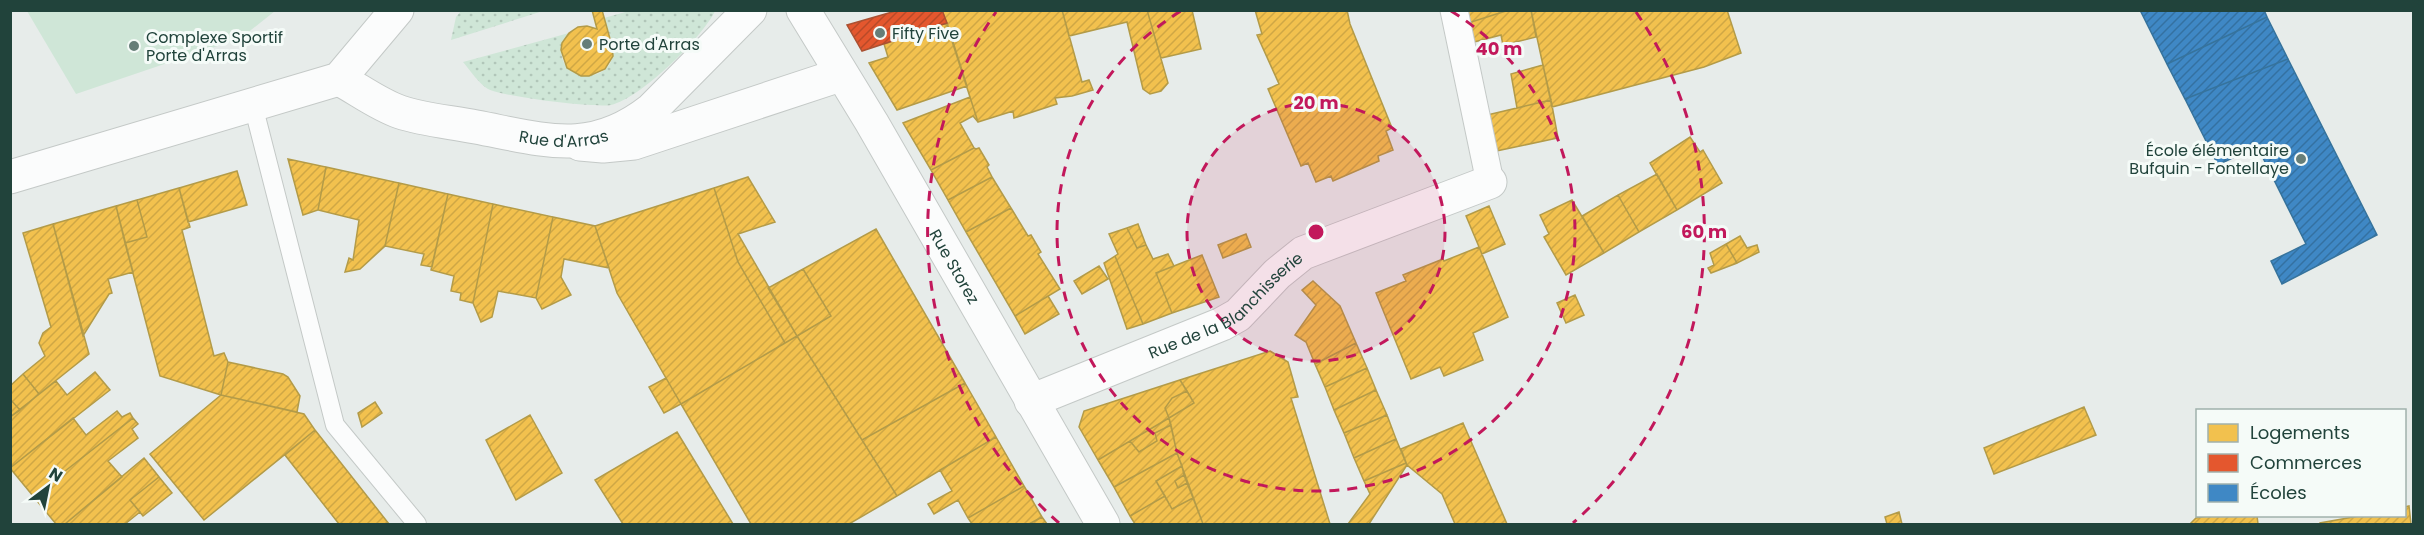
<svg xmlns="http://www.w3.org/2000/svg" width="2424" height="535" font-family="Poppins,sans-serif">
<style>
.grass{fill:url(#grass-dots)}
.pitch{fill:#cfe6d7}
.homes{fill:url(#homes-hatch);stroke:#b39b48;stroke-width:1.5}
.shops{fill:url(#shops-hatch);stroke:#aa5132;stroke-width:1.5}
.schools{fill:url(#schools-hatch);stroke:#36739c;stroke-width:1.5}
.lines{fill:none;stroke-linecap:round;stroke-linejoin:round}
.service-casing{stroke:#c4c9c7;stroke-width:20}
.pedestrian-casing{stroke:#c4c9c7;stroke-width:29}
.minor-casing{stroke:#c4c9c7;stroke-width:35}
.tertiary-casing{stroke:#c4c9c7;stroke-width:35}
.service{stroke:#fbfcfc;stroke-width:18}
.pedestrian{stroke:#fbfcfc;stroke-width:27}
.minor{stroke:#fbfcfc;stroke-width:33}
.tertiary{stroke:#fbfcfc;stroke-width:33}
.ring{fill:none;stroke:#c2185b;stroke-width:3;stroke-dasharray:10 8}
.poi-dot{fill:#667e78;stroke:#f5fbf8;stroke-width:2}
.labels{text-anchor:middle;stroke-width:6;stroke-linejoin:round;paint-order:stroke}
.poi-label{font-size:16px;fill:#21433b;stroke:#f5fbf8;text-anchor:start}
.street-label{font-size:16px;fill:#21433b;stroke:#f5fbf8}
.centre{fill:#c2185b;stroke:#f5fbf8;stroke-width:3}
.ring-label{font-size:18px;text-anchor:middle;font-weight:bold;fill:#c2185b;stroke:#f5fbf8;stroke-width:6;stroke-linejoin:round;paint-order:stroke}
</style>
<defs>
<pattern id="grass-dots" width="8" height="8" patternUnits="userSpaceOnUse" patternTransform="scale(1.5)"><rect width="8" height="8" fill="#cfe6d7"/><path d="M2 2h.1M6 6h.1" fill="none" stroke="#b1c6b9" stroke-width="1.8" stroke-linecap="round"/></pattern>
<pattern id="homes-hatch" width="6" height="6" patternUnits="userSpaceOnUse" patternTransform="scale(1.5)"><rect width="6" height="6" fill="#f2c14e"/><path d="M-1 1l2-2M0 6l6-6M5 7l2-2" fill="none" stroke="#cfa745"/></pattern>
<pattern id="shops-hatch" width="6" height="6" patternUnits="userSpaceOnUse" patternTransform="scale(1.5)"><rect width="6" height="6" fill="#e4572e"/><path d="M-1 1l2-2M0 6l6-6M5 7l2-2" fill="none" stroke="#b84a28"/></pattern>
<pattern id="schools-hatch" width="6" height="6" patternUnits="userSpaceOnUse" patternTransform="scale(1.5)"><rect width="6" height="6" fill="#3f88c5"/><path d="M-1 1l2-2M0 6l6-6M5 7l2-2" fill="none" stroke="#3471a1"/></pattern>
</defs>
<rect width="100%" height="100%" fill="#e7ecea"/>
<path class="grass" d="M461,11V10L543,11L451,40L456,17Z
M629,11H715C702,38 641,98 611,105C593,108 504,97 488,89C479,84 470,70 463,62L569,33C540,75 606,92 613,55C615,44 607,29 604,18Z"/>
<path class="pitch" d="M27,11H275L241,38L76,94Z"/>
<path class="homes" d="M592,10H602L612,46L613,56L605,69L589,76H581L567,68L561,50L562,43L569,33L578,27L587,26L597,29Z
M942,10H1062L1082,82L1089,80L1093,90L1072,96L1055,98L1057,104L1014,118L1013,111L978,122Z
M1062,10H1147L1168,83L1161,91L1150,94L1143,89L1127,22L1069,36Z
M1147,10H1192L1201,49L1161,58Z
M1255,10H1347L1350,24L1392,128L1386,131L1393,150L1378,156L1379,161L1333,181L1331,176L1316,182L1308,163L1301,166L1268,89L1279,84L1257,35L1262,34Z
M1462,10H1509L1465,24Z
M1509,10H1531L1536,37L1503,45L1501,35L1470,43L1465,24Z
M1531,10H1727L1741,53L1704,67L1552,107Z
M947,23L967,86L897,110L869,63L888,57L884,44Z
M1543,65L1551,100L1517,108L1511,74Z
M970,97L978,122L973,116L960,123L974,148L931,170L903,123Z
M1551,100L1558,138L1496,151L1487,115Z
M1690,137L1700,152L1703,150L1722,183L1677,210L1650,163Z
M974,148L976,149L979,148L989,165L987,167L992,177L948,200L931,170Z
M288,159L326,167L318,210L303,215Z
M326,167L399,183L385,246L360,269L345,272L349,258L353,260L359,220L318,210Z
M237,171L247,205L188,222L179,188Z
M1657,174L1677,210L1639,232L1618,195Z
M748,177L775,222L738,234L797,336L785,343L738,262L714,188Z
M992,177L1011,208L966,232L948,200Z
M399,183L448,194L432,267L421,265L424,254L385,246Z
M179,188L190,227L182,230L214,356L224,353L228,362L221,395L160,376L125,243L147,237L137,200Z
M714,188L738,262L785,343L681,404L617,293L595,226Z
M448,194L493,204L473,303L460,300L461,293L451,291L454,276L431,270Z
M1618,195L1639,232L1604,253L1582,216Z
M137,200L147,237L125,243L116,206Z
M1572,200L1604,253L1566,275L1544,237L1549,234L1540,215Z
M493,204L553,217L536,298L498,291L492,317L481,322L473,303Z
M116,206L133,272L108,279L112,293L109,294L83,336L53,224Z
M1489,206L1505,244L1482,254L1466,216Z
M1011,208L1028,236L1031,235L1041,252L1038,254L1060,289L1015,316L966,232Z
M553,217L595,226L609,268L564,259L561,277L571,295L542,309L536,298Z
M53,224L89,354L39,394L23,374L45,356L39,343L43,333L51,327L23,233Z
M1138,224L1146,245L1137,248L1127,228Z
M1127,228L1137,248L1146,245L1153,259L1168,254L1174,266L1156,273L1172,313L1143,324L1115,256L1118,254L1109,234Z
M876,229L965,383L862,440L797,336L831,316L803,269Z
M1246,234L1251,247L1223,258L1218,245Z
M1740,236L1747,248L1757,245L1759,252L1737,263L1726,244Z
M1726,244L1737,263L1711,273L1708,268L1714,265L1710,253Z
M1479,247L1508,317L1473,333L1483,360L1444,376L1440,367L1411,379L1376,293L1406,281L1403,275L1443,259L1444,261Z
M1202,255L1219,297L1172,313L1156,273Z
M1115,256L1143,324L1127,329L1104,263Z
M1099,266L1108,279L1082,294L1074,281Z
M803,269L831,316L797,336L768,288Z
M1313,281L1340,306L1356,343L1315,364L1306,342L1295,335L1316,305L1302,290Z
M1575,295L1584,315L1566,323L1557,303Z
M1048,296L1059,314L1025,334L1015,316Z
M797,336L897,496L849,524H751L681,404Z
M1356,343L1367,368L1325,387L1315,364Z
M1270,351L1288,362L1298,397L1291,398L1330,524H1203L1177,453L1169,418L1194,403L1180,380Z
M228,362L283,374L288,377L300,396L297,412L221,395Z
M1367,368L1376,390L1334,410L1325,387Z
M95,372L110,390L10,468V417L56,381L67,395Z
M23,374L39,394L20,410L10,399V386Z
M666,378L681,404L664,413L649,387Z
M1180,380L1187,391L1172,398L1165,408L1169,418L1098,460L1079,427L1084,411Z
M965,383L996,437L897,496L862,440Z
M1376,390L1387,415L1344,433L1334,410Z
M1187,391L1194,403L1169,418L1165,408L1172,398Z
M221,395L304,414L315,430L204,520L150,454Z
M10,399L20,410L10,417Z
M375,402L382,413L362,427L358,413Z
M2084,407L2096,435L1994,474L1984,448Z
M117,411L122,417L130,413L133,418L33,496L10,468L73,418L86,435Z
M530,415L562,473L516,500L486,440Z
M1387,415L1396,439L1354,458L1344,433Z
M133,418L138,424L132,429L138,438L108,461L122,477L65,524H56L33,496Z
M1169,418L1171,425L1155,433L1157,441L1139,452L1130,441Z
M1463,423L1507,524H1455L1442,494L1407,465L1401,449Z
M1171,425L1177,453L1114,487L1098,460L1130,441L1139,452L1157,441L1155,433Z
M315,430L389,524H339L285,455Z
M677,432L733,524H623L595,480Z
M996,437L1024,486L968,518L958,500L934,514L928,504L952,491L940,470Z
M1396,439L1406,463L1364,481L1354,458Z
M1177,453L1182,466L1156,481L1165,496L1130,516L1114,487Z
M144,458L159,477L130,500L140,512L125,524H65Z
M1406,463L1407,465L1369,524H1348L1370,494L1364,481Z
M1182,466L1184,475L1175,481L1178,488L1187,483L1193,498L1172,509L1156,481Z
M1184,475L1187,483L1178,488L1175,481Z
M159,477L172,493L143,516L130,500Z
M1024,486L1042,517L1029,524H972L968,518Z
M1165,496L1172,509L1193,498L1203,524H1135L1130,516Z
M2409,506L2411,524H2320V523L2359,516H2404V507Z
M1899,512L1902,524H1887L1885,517Z
M2207,516H2257L2258,524H2190L2196,518Z
M1042,517L1047,524H1029Z"/>
<path class="shops" d="M899,10H942L947,23L862,51L847,25Z"/>
<path class="schools" d="M2140,10H2264L2267,17L2167,64Z
M2267,17L2288,59L2185,99L2167,64Z
M2288,59L2377,235L2282,284L2271,261L2306,244L2257,146L2218,165L2185,99Z"/>
<g class="lines">
<g class="service-casing">
<path id="service" d="M253,105L335,425L417,524"/>
</g>
<g class="pedestrian-casing">
<path id="pedestrian" d="M1454,10L1490,182"/>
</g>
<g class="minor-casing">
<g id="minor">
<path id="s1" d="M803,10L872,123L1103,524"/>
<path d="M580,144L603,146L634,143L840,75"/>
<path id="s2" d="M1031,401L1222,324L1238,315L1277,274L1303,253L1490,182"/>
</g>
</g>
<g class="tertiary-casing">
<g id="tertiary">
<path id="s3" d="M339,79C358,89 379,105 400,112C424,120 451,122 476,127C545,140 591,157 651,110L750,10"/>
<path d="M10,177L339,79L397,10"/>
</g>
</g>
<use href="#service" class="service"/>
<use href="#pedestrian" class="pedestrian"/>
<use href="#minor" class="minor"/>
<use href="#tertiary" class="tertiary"/>
</g>
<circle cx="1316" cy="232" r="129" fill="#c2185b" fill-opacity=".12"/>
<g class="ring">
<circle cx="1316" cy="232" r="129"/>
<path d="M1451 11A259 259 0 1 1 1181 11"/>
<path d="M1059 523A388 388 0 0 1 996 12M1636 12A388 388 0 0 1 1573 523"/>
</g>
<g class="poi-dot">
<circle cx="880" cy="33" r="6"/>
<circle cx="587" cy="44" r="6"/>
<circle cx="134" cy="46" r="6"/>
<circle cx="2301" cy="159" r="6"/>
</g>
<g class="labels">
<g class="poi-label">
<text x="892" y="39">Fifty Five</text>
<text x="146" y="43">Complexe Sportif<tspan x="146" dy="18">Porte d'Arras</tspan></text>
<text x="599" y="50">Porte d'Arras</text>
<text x="2289" y="156" text-anchor="end">École élémentaire<tspan x="2289" dy="18">Bufquin - Fontellaye</tspan></text>
</g>
<g class="street-label">
<text dy="6" stroke="none"><textPath href="#s3" startOffset="236">Rue d'Arras</textPath></text>
<text dy="6" stroke="none"><textPath href="#s1" startOffset="298">Rue Storez</textPath></text>
<text dy="6" stroke="none"><textPath href="#s2" startOffset="219">Rue de la Blanchisserie</textPath></text>
</g>
</g>
<circle cx="1316" cy="232" r="9" class="centre"/>
<g class="ring-label">
<text x="1499" y="55">40 m</text>
<text x="1316" y="109">20 m</text>
<text x="1704" y="238">60 m</text>
</g>
<rect width="2424" height="535" fill="none" stroke="#21433b" stroke-width="24"/>
<rect x="2196" y="409" width="210" height="108" fill="#f5fbf8" stroke="#a0b1ac" stroke-width="1.5"/>
<rect x="2208" y="424" width="30" height="18" fill="#f2c14e" stroke="#a0b1ac" stroke-width="1.5"/>
<text x="2250" y="439" font-size="18" fill="#21433b">Logements</text>
<rect x="2208" y="454" width="30" height="18" fill="#e4572e" stroke="#a0b1ac" stroke-width="1.5"/>
<text x="2250" y="469" font-size="18" fill="#21433b">Commerces</text>
<rect x="2208" y="484" width="30" height="18" fill="#3f88c5" stroke="#a0b1ac" stroke-width="1.5"/>
<text x="2250" y="499" font-size="18" fill="#21433b">Écoles</text>
<g transform="translate(48 487) rotate(32)" stroke="#f5fbf8" stroke-width="4.5" paint-order="stroke">
<path d="M0-4.5L10 22L0 15L-10 22Z" fill="#21433b"/>
<text y="-9" font-size="16" font-weight="bold" text-anchor="middle" fill="#21433b">N</text>
</g>
</svg>
